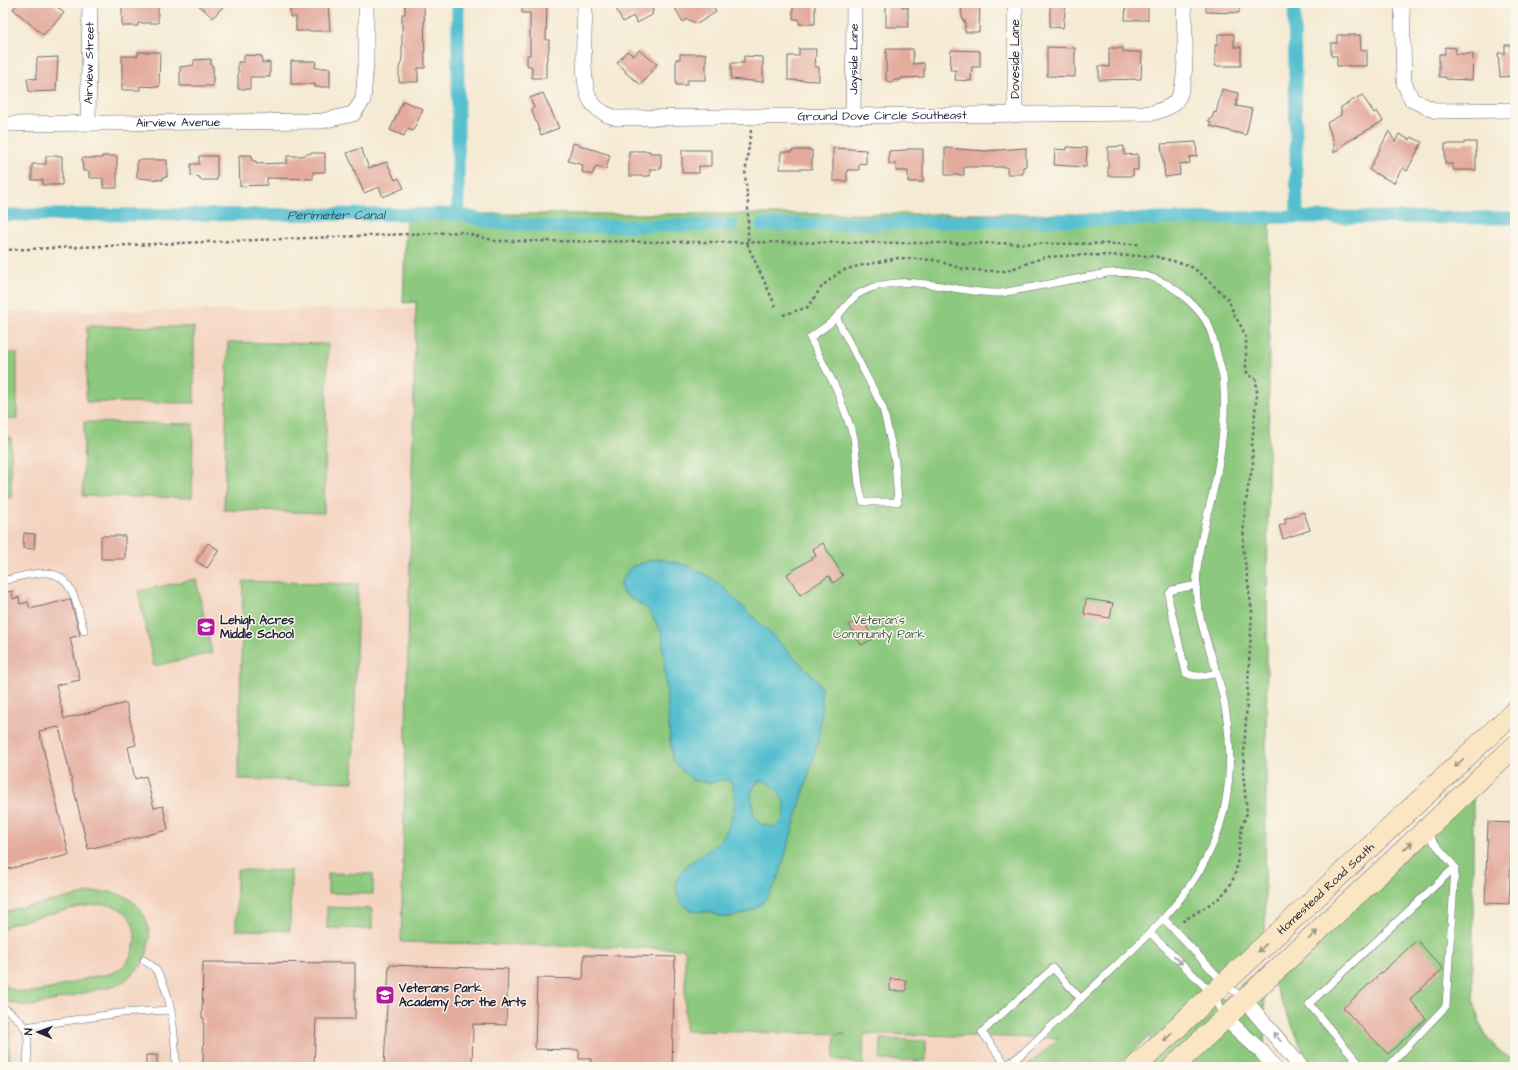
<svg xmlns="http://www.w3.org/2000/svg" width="1518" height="1070" font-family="'Architects Daughter',sans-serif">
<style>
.built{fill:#f4d3c0}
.green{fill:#8cc87d;stroke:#57755c}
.water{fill:#54bfcf;stroke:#3b7085;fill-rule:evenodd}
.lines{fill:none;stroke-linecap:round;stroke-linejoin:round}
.canal{stroke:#54bfcf;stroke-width:13}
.building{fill:#e3ab9c}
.service-casing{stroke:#6c6870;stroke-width:8}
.minor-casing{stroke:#6c6870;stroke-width:16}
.secondary-casing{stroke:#6c6870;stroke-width:22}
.path{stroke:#6c6870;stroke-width:2.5;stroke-dasharray:3 3;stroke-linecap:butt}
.service{stroke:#fff;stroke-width:7}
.minor{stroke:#fff;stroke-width:15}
.secondary{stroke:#fbe6c4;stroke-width:21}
.oneway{stroke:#998e86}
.oneway2{stroke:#9c9ca7}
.labels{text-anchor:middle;stroke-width:3;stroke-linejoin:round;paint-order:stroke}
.street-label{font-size:12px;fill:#22223b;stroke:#fbf7ec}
.poi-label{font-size:12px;font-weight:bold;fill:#22223b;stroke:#fbf7ec;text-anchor:start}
.park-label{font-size:12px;fill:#475c52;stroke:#fbf7ec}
.water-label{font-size:13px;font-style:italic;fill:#34596f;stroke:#fbf7ec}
</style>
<rect width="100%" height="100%" fill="#fbf7ec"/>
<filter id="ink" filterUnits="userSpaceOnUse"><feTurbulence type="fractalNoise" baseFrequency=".025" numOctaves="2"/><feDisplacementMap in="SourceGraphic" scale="8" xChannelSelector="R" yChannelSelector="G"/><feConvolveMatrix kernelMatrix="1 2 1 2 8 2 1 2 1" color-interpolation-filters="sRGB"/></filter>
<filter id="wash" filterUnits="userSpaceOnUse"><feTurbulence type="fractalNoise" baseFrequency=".012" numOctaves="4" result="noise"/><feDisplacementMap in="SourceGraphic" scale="16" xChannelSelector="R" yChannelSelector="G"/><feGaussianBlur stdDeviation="0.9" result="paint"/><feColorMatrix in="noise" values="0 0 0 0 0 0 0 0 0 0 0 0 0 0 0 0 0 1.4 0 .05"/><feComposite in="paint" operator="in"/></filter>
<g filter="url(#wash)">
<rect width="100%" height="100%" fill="#f5ead3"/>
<path class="built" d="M416,307L401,942L685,949V1031L1059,1038L1026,1067H9L10,1024H3V311L394,309Z"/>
<path class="green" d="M406,214H1270L1265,935L1125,1067L1150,1044L1151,1040L1150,1036L1116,1067H1026L1059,1038L864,1034L863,1065L834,1059L835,1036L845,1034L685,1031V949L401,942L416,302L403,303Z
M87,326L194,327V403L86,402Z
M228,342L328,344L324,513L224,510Z
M3,353H17V419H3Z
M84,422L193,424L192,498L83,496Z
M3,437H11V498H3Z
M196,579L212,653L154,666L138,591Z
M243,581L358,584L353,782L238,779Z
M1473,794V964C1470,1000 1478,1045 1515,1060V1067H1310L1273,982Z
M237,870L291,871L290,931L236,930Z
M328,873L373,874V894L328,893Z
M94,892H111L125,896L137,905L145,917L150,935L147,953L141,966L121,984L31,1006L19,1005L3,1000V984C11,989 19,993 29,992C46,992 70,983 88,978C96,976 107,975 115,972C132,963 139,942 133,925C130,915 119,906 108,905C89,902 40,917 18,922L9,925L3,930V913L15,909Z
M327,907L372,909V929L327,928Z
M1265,964V970L1163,1067H1146L1220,997L1224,1000Z
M1265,989L1264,1067H1183Z
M3,1024H10L9,1067H3Z
M881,1039L926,1041V1061L880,1060Z"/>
<path class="water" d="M655,559C682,562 697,568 719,583L815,678L821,688L822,703L819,739L779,876C774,887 767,900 756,908C749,913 731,919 722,917C718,916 715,913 711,912C705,911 698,912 692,911C683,908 674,894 676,884C679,864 703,857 716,844C725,836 730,824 733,813C736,801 736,792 730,781L723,780L709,783L692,780L673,761L670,740L662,633L648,609L627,596L622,592L620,585L624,576L631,567ZM762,780C781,786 794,812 777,827L760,824L754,816L751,792L755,785Z"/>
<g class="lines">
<g class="canal">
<path d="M1294,3L1297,217L1515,218"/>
<path d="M458,214L491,222L550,227L732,225"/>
<path id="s1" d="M3,215L458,214V3"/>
<path d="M761,225L1297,217"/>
</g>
</g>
<g id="blocks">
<path class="building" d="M18,3H53L64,13L43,35L13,9Z
M122,3H158V23H138V26H122Z
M196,3H226L213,18Z
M290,3H328L330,31H296V17H290Z
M405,3H424L425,68H418V82H399V68L402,59V14H405Z
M522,3H547L546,40H549V48L546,63V78H532V67L527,65V55H530V13H522Z
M623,3H649L653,9L652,15L637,23L633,16L623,22L615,7Z
M672,3H711L716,12L697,24L687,19L683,22Z
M793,3H815V24H799V19H793Z
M886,3H902V7H908V27H886Z
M962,3H980L979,32H965V21H963L961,10H962Z
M1050,3H1066L1063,28L1050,27Z
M1126,3H1148V20H1125Z
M1206,3H1239V13L1206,12Z
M1218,34H1234V47H1241V66H1215V45H1218Z
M1337,35H1360L1361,50H1367V66H1337V56H1331V43H1337Z
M1505,45H1515V76L1500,77L1498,53H1505Z
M1047,47L1075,48V77L1047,76Z
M1445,47L1456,48L1455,54H1473L1472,80L1446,79V77H1439V54H1445Z
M1109,48H1123V52H1142L1141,79L1099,80V66L1109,67Z
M799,49H816L815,67H819V81L788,80V56H799Z
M886,49H913V64L924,63V77L901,78V80H894L892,83L886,80Z
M639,50L657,64L641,85L625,72L626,71L617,63L627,51L634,56Z
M951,50L980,51V67H972L971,81L955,80L956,70H950Z
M138,52H160L159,87L140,86V90H122V56H138Z
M680,54H706V80H687V85H676V59H680Z
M244,55L262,56V63L270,62V77H250V89H238V62H244Z
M744,56L763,57V82L731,79V63H744Z
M58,57L56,91L29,92L27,78L36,79L37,58Z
M211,59V66H213V86H180V67L194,65V60Z
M291,61H316L315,68H330V87H315V84H291Z
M1222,89L1238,93L1236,106L1252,109L1246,135L1210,126L1211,123L1208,120L1212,118L1214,112L1216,113Z
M543,93L559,128L541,135L531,109L534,108L530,98Z
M1362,95L1374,113L1377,111L1383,121L1347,142L1334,153V143L1327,123L1341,115V107Z
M403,101L423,109L413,131L407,129L404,136L390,130Z
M1389,131L1395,142L1399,134L1410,140L1411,137L1422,142L1407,171L1402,168L1394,183L1369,170Z
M1196,142L1197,156L1189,157L1190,163L1179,164L1180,175L1165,177L1161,144Z
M1464,142H1476V170H1453V164H1445V144H1464Z
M573,143L610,155L606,169L596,166L592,175L582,172L583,165L568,161Z
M1124,146V155L1138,154V170H1133V176H1108V147Z
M1067,147L1087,148L1086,167L1054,165L1055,149L1067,150Z
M361,148L369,168L387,162L395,180L399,178L404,188L383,197L379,187L364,193L347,153Z
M833,148L866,150V164L859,163V170H847V181H833Z
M945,148L985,151L1026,148V166L1023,167V174H1007V167H964V175H945Z
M907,149H923V182H908V171H896V164H889V151L907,150Z
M682,150H711V166H699V173H682Z
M792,150H812V169H780L781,152H792Z
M629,151H650V153H661V169H650V176H629Z
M311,153H325V172H313V179L267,178V185L240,186L239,155H252V161H256V164L287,163V156H302Z
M46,156H62V185H43V180H32V164H46Z
M102,156H117V188H103V178H89V171H83L82,158H102Z
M199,156H217V180H200V177L191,176V164H199Z
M137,160H167V177H163V180L137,178Z
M1304,512L1310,530L1283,539L1279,526L1286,523L1284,519Z
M24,533L35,534L34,549L23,548Z
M101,536H125V559H101Z
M208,543L219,550L207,568L196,561Z
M823,543L843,576L833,583L829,576L800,595L787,574L816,556L813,549Z
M12,591L13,599L19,597L20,604L28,602L30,609L70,599L80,635L70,638L80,680L56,685L64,719L126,703L136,745L128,747L135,779L146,776L154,808L163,806L168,830L88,849L59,727L39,731L69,855L3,870V593Z
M1086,599L1113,603L1110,618L1084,614Z
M862,618L873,639L861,645L849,625Z
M1488,822L1512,823L1509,904L1485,903Z
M1417,940L1443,969L1410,999L1426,1019L1388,1054L1343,1008Z
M584,955L675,957L672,1067H590L591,1059H579V1050L535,1049L537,978L583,979Z
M203,962L355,963V1019H316L314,1067H203L204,1018H202Z
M389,965L508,969L506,1025L473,1024L472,1067H384Z
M890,979L906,980V991H890Z
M146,1055H157V1067H146Z"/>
</g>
</g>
<g filter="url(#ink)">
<use href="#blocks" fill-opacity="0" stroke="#6c6870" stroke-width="1"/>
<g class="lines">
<g class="service-casing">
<path id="service" d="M836,317L883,408L895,461L898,502H863L859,485L854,437L837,390L810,338C819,331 829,325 837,317C844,309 851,298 860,293C904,269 955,294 1001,293L1108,273C1140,270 1166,278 1189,301C1209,320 1211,328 1217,354C1219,361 1221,369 1223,376C1227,409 1222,447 1216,479C1207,520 1193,558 1197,600C1200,626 1211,652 1218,677C1233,728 1235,788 1215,839C1194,893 1152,932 1111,970C1081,999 1051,1026 1022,1054L1004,1067
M3,578L6,580C19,577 33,572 46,573C74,574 78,610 84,631
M1197,585L1172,590L1169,594V601L1186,673C1196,678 1205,676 1217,673
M1164,919L1224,983L1244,999
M1150,933L1213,994L1224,1015
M144,960C148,963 153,966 156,970C173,994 175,1039 176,1067
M3,1007C33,1028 28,1034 27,1067
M25,1027L120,1013L170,1010
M1006,1065L982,1032L1053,968L1081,999
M1362,1067L1309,1004L1455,867L1426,833
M1388,1067L1446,1006L1455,867"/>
</g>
<g class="minor-casing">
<g id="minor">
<path id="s2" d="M585,3C585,25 579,89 593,104C600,112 607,115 617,118L1152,113C1162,110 1173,107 1178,98C1189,80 1184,25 1184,3"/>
<path d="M1402,3L1404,83L1412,100L1436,111L1515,110"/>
<path d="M1015,115V3"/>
<path id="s3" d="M853,116L854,3"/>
<path id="s4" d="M88,123L90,3"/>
<path id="s5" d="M3,124L322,121L353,114L363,100L366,63V3"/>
<path d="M1244,999L1301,1067"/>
<path d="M1225,1018L1262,1052L1274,1067"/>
</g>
</g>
<g class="secondary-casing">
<g id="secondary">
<path id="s6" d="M1135,1067L1515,711"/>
<path d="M1173,1067L1515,746"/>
</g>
</g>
<path class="path" d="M751,130L745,175L748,203V246L776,307
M3,250L461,232L496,241L1140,244
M783,315L808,307L822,286L841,271L854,267L898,258L935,260L963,269L988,271H1006L1045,257L1082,255L1154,256L1188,265L1199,272L1228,299L1235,316L1242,328L1246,338V370L1248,375L1256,379L1257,392L1252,444L1253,465L1248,487L1244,518L1243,547L1252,612L1243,772L1247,813L1242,826L1236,871L1232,882L1227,890L1218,899L1180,923"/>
<use href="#service" class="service"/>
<use href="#minor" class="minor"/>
<use href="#secondary" class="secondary"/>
</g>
<defs><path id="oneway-shaft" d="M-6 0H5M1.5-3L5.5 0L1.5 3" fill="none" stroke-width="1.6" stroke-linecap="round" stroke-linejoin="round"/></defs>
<g class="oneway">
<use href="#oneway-shaft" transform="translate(1459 763) rotate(137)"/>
<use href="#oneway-shaft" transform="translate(1408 846) rotate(-43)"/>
<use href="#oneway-shaft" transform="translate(1313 935) rotate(-43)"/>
<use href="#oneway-shaft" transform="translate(1262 948) rotate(137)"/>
<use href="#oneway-shaft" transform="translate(1168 1037) rotate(137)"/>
</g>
<g class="oneway2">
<use href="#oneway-shaft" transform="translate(1178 960) rotate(45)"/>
<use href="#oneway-shaft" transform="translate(1277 1037) rotate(-131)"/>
</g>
</g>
<defs>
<g id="school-square" transform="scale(1)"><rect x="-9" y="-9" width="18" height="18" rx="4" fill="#b5179e" stroke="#fbf7ec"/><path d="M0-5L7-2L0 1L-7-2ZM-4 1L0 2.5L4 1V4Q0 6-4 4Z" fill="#fff"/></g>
</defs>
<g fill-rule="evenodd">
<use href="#school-square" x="206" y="627"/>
<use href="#school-square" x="385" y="995"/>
</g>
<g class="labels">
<g class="street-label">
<text dy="4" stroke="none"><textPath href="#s3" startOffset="57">Jayside Lane</textPath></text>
<text transform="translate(1015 59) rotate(-90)" y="4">Doveside Lane</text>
<text dy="4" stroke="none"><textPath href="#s4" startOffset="60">Airview Street</textPath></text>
<text dy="4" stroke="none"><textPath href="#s2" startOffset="396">Ground Dove Circle Southeast</textPath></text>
<text dy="4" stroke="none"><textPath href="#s5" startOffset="175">Airview Avenue</textPath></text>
<text dy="4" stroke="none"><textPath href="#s6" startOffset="261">Homestead Road South</textPath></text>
</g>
<g class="poi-label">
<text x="220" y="624">Lehigh Acres<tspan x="220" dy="14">Middle School</tspan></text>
<text x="399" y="992">Veterans Park<tspan x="399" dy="14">Academy for the Arts</tspan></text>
</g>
<g class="park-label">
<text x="879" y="624">Veteran's<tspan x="879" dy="14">Community Park</tspan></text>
</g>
<g class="water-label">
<text dy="5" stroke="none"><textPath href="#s1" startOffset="333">Perimeter Canal</textPath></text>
</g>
</g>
<rect width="1518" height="1070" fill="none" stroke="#fbf7ec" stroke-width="16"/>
<g transform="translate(38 1032) rotate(272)" stroke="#fbf7ec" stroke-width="3" paint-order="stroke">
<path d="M0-3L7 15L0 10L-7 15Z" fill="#22223b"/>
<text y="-6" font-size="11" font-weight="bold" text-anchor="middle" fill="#22223b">N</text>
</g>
</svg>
